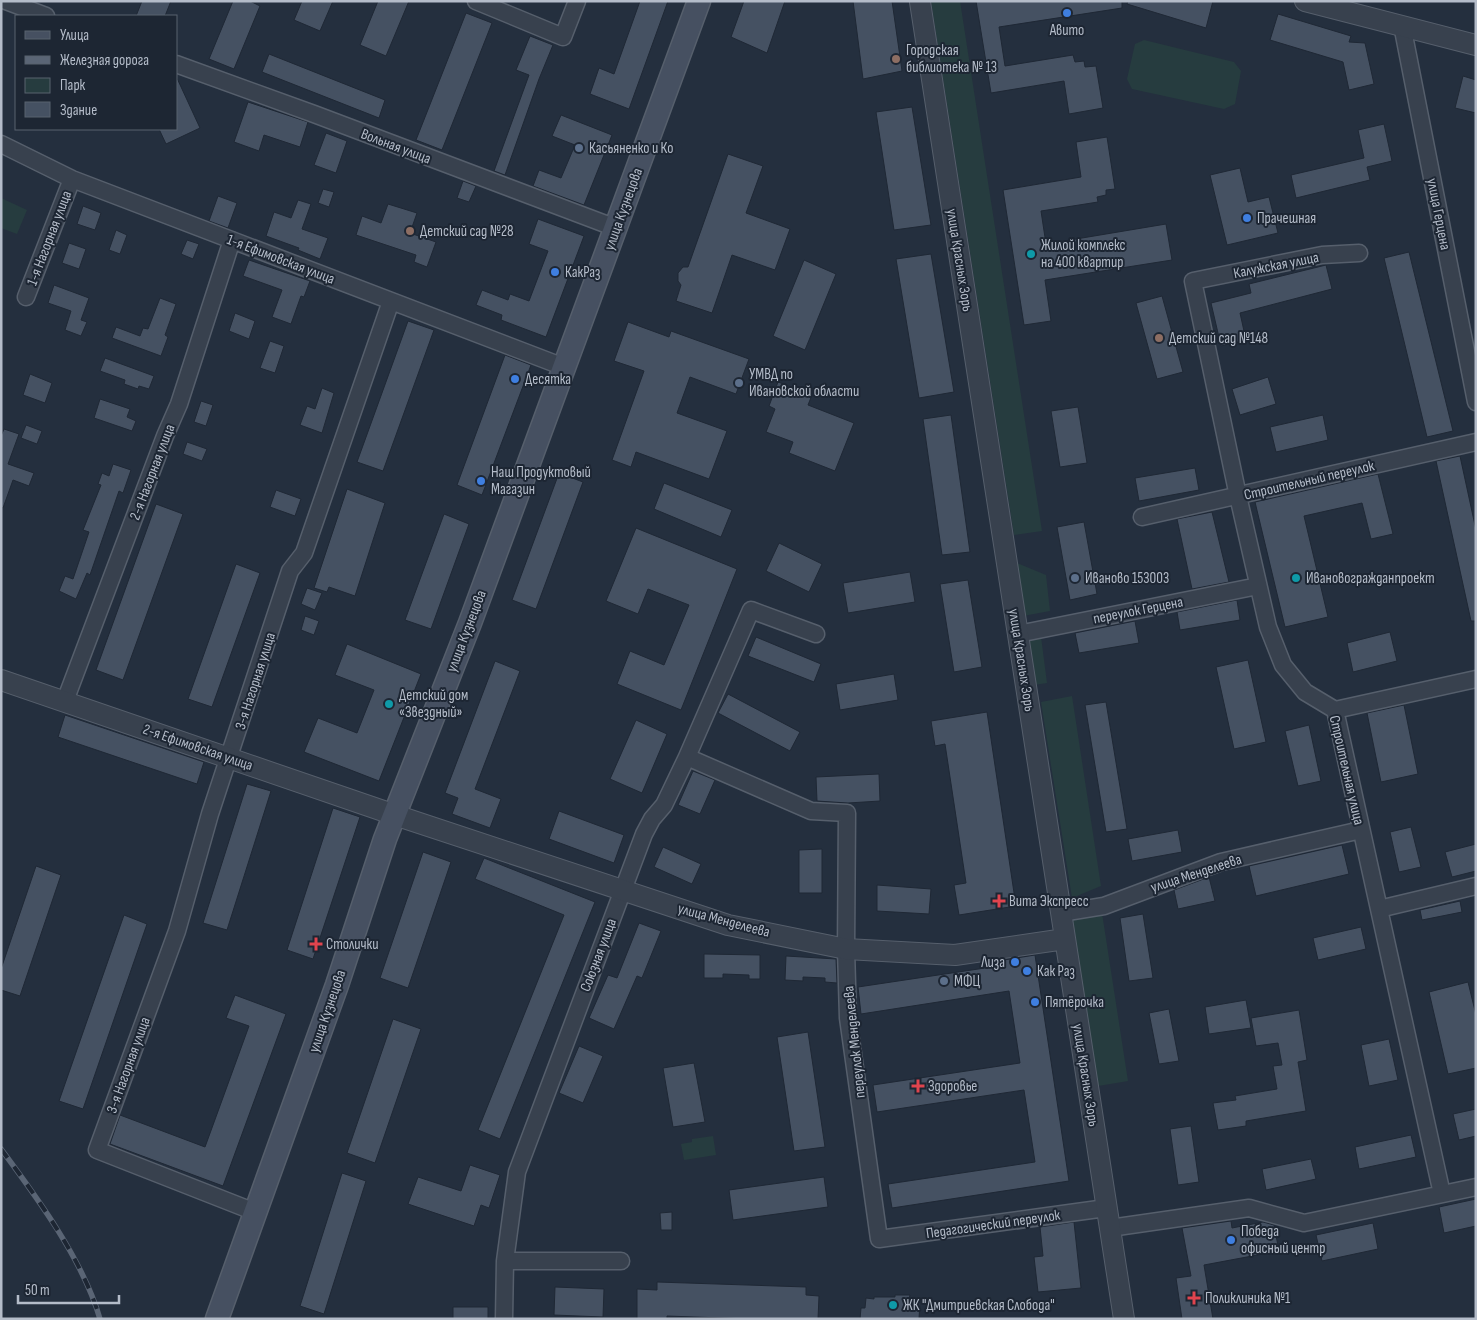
<svg xmlns="http://www.w3.org/2000/svg" width="1477" height="1320" font-family="'Sofia Sans Condensed',sans-serif">
<style>
.green{fill:#263c3f}
.building{fill:#455162;stroke:#1f2835}
.lines{fill:none;stroke-linecap:round;stroke-linejoin:round}
.minor-casing{stroke:#565f6c;stroke-width:19}
.tertiary-casing{stroke:#565f6c;stroke-width:22}
.secondary-casing{stroke:#565f6c;stroke-width:25}
.minor{stroke:#38414e;stroke-width:16}
.tertiary{stroke:#38414e;stroke-width:20}
.secondary{stroke:#465061;stroke-width:22}
.rail-casing{stroke:#5a6575;stroke-width:5.5}
.rail{stroke:#1d2633;stroke-width:4;stroke-dasharray:11;stroke-linecap:butt}
.shop-dot{fill:#3f7fe0;stroke:#1d2633;stroke-width:2}
.education-dot{fill:#8d6e63;stroke:#1d2633;stroke-width:2}
.service-dot{fill:#5c6f8a;stroke:#1d2633;stroke-width:2}
.culture-dot{fill:#0f9aa8;stroke:#1d2633;stroke-width:2}
.health-dot{fill:#e0444e;stroke:#1d2633;stroke-width:2}
.labels{text-anchor:middle;stroke-width:4;stroke-linejoin:round;paint-order:stroke}
.poi-label{font-size:15px;fill:#b4bcc9;stroke:#1d2633;text-anchor:start}
.street-label{font-size:15px;fill:#b4bcc9;stroke:#1d2633}
</style>
<rect width="100%" height="100%" fill="#242f3e"/>
<path class="green" d="M931,1H960L1042,531L1014,535Z
M1144,40L1234,62L1241,71L1235,104L1224,109L1132,89L1127,79L1135,44Z
M1,198L27,210L17,234L1,228Z
M1017,563L1046,575L1050,611L1023,616Z
M1040,629L1047,683L1034,685L1026,631Z
M1072,696L1101,886L1072,898L1041,702Z
M1102,913L1128,1081L1098,1086L1072,918Z
M713,1136L716,1155L684,1160L681,1144L692,1142V1139Z"/>
<path class="building" d="M142,1H171L165,16H136Z
M233,1H250L260,6L234,69L209,59Z
M302,1H333L320,31L294,20Z
M378,1H409L386,56L360,45Z
M640,1H668L629,109L590,94L599,68L614,74Z
M744,1H785L767,53L731,37Z
M853,1H892L902,71L863,79Z
M976,1H1122V8L999,27L1005,66L1073,55L1075,62L1084,61L1085,67L1096,66L1103,108L1069,114L1064,81L991,93Z
M1128,1H1213L1206,28L1127,4Z
M466,13L492,23L442,150L416,140Z
M1278,14L1351,36L1349,42L1365,43L1374,84L1349,90L1343,62L1270,40Z
M530,36L553,45L539,79L505,175L494,171L529,75L516,70Z
M269,54L385,100L379,118L262,72Z
M176,76L200,128L166,144L159,129H176Z
M1463,76L1476,80V113L1455,108Z
M248,102L308,122L300,147L264,135L259,151L234,142Z
M912,107L931,225L894,230L876,112Z
M561,115L612,135L584,205L533,186L539,170L561,178L575,145L552,136Z
M1384,124L1392,161L1367,167L1370,180L1296,198L1291,175L1364,158L1358,130Z
M326,133L347,141L336,173L314,165Z
M1107,137L1115,189L1106,190V195L1097,197L1098,202L1041,211L1046,244L1166,224L1172,260L1045,280L1051,321L1024,325L1003,190L1081,177L1076,142Z
M728,154L763,166L746,213L790,229L775,270L732,255L712,313L676,301L681,285L678,281V273L683,267H688Z
M1240,168L1248,202L1269,197L1278,233L1227,245L1210,175Z
M463,181L476,186L469,202L457,198Z
M323,189L334,192L329,207L318,203Z
M218,196L237,203L228,228L209,221Z
M298,200L311,204L302,229L328,238L320,259L298,250L299,248L266,236L274,212L291,218Z
M388,204L417,213L410,233L436,242L427,267L414,262L416,255L356,235L362,216L381,223Z
M83,206L101,213L95,230L77,224Z
M538,219L584,236L546,337L501,320L502,315L476,305L482,290L508,300L510,294L529,301L548,251L529,244Z
M116,230L127,235L120,254L109,250Z
M187,240L199,244L193,259L181,254Z
M69,243L86,249L79,269L62,263Z
M1409,252L1453,431L1427,437L1384,258Z
M931,254L954,392L919,398L896,259Z
M249,260L310,281L304,297L301,296L291,324L272,317L282,290L243,276Z
M804,260L836,274L805,350L773,336Z
M1326,265L1332,289L1240,313L1246,340L1221,346L1211,303L1251,293L1249,284Z
M54,285L89,298L81,320L87,322L81,336L65,330L71,311L48,303Z
M1162,296L1183,372L1157,379L1136,303Z
M160,298L176,304L165,335L168,337L161,356L112,338L116,327L140,336L143,328L148,329Z
M235,313L255,321L249,339L229,331Z
M408,321L434,330L383,471L357,462Z
M628,322L669,337L671,331L749,359L736,394L690,377L677,413L727,431L709,479L636,452L631,467L612,460L644,371L614,361Z
M270,341L284,346L275,373L260,368Z
M505,355L531,365L482,495L457,485Z
M105,358L154,376L149,389L139,386L138,389L124,384L125,380L100,371Z
M30,374L52,383L45,403L23,395Z
M1268,377L1276,404L1240,415L1232,389Z
M778,382L812,395L808,405L854,423L835,471L789,453L793,442L766,432L775,409L769,406Z
M322,388L334,393L322,433L300,425L307,406L315,409Z
M100,399L130,409L127,417L136,421L132,431L94,418Z
M201,401L213,405L206,426L194,422Z
M1078,407L1087,463L1060,467L1051,411Z
M951,415L970,552L942,555L923,419Z
M1323,415L1328,440L1276,452L1270,427Z
M26,425L42,431L37,444L21,438Z
M4,429L19,434L8,464L34,473L29,486L13,480L3,508L1,507V436Z
M187,442L207,449L202,461L183,454Z
M1460,456L1476,530V621H1471L1436,461Z
M113,464L131,470L123,493L119,491L90,575L87,573L76,599L59,591L65,576L73,579L89,532L83,530L101,485L98,484L102,473L109,476Z
M1195,468L1199,490L1139,501L1135,478Z
M559,473L583,482L536,609L512,600Z
M1378,474L1393,534L1371,539L1362,503L1304,516L1328,617L1285,627L1255,502Z
M664,483L732,510L721,537L654,509Z
M347,489L385,503L355,596L329,587L327,592L314,588Z
M276,490L301,499L295,516L270,507Z
M156,504L183,514L123,680L96,670Z
M1212,512L1229,582L1192,589L1177,519Z
M444,514L469,524L431,629L405,620Z
M1084,522L1097,594L1070,600L1057,527Z
M636,528L737,569L681,710L617,684L630,651L664,665L689,605L648,589L638,614L606,601Z
M779,543L822,564L809,592L766,571Z
M236,564L260,573L212,707L188,699Z
M910,572L915,602L848,613L843,583Z
M968,580L982,667L954,672L940,584Z
M307,588L322,593L315,610L301,604Z
M1237,600L1240,620L1180,630L1177,612Z
M305,616L319,621L314,635L301,630Z
M1135,621L1139,643L1079,653L1075,633Z
M1390,632L1397,661L1353,672L1347,643Z
M756,637L821,664L814,682L748,656Z
M347,644L421,674L379,781L304,752L318,718L357,733L374,690L335,675Z
M1248,660L1266,742L1234,749L1216,667Z
M495,661L520,671L475,789L501,799L490,828L452,814L458,798L445,793Z
M894,674L898,700L840,710L836,684Z
M728,694L800,732L790,751L718,713Z
M1106,702L1127,829L1106,832L1085,705Z
M1404,705L1418,774L1381,782L1367,713Z
M987,712L1016,906L959,915L954,885L966,883L945,744L935,746L931,721Z
M65,715L204,762L197,784L58,737Z
M636,720L667,734L642,793L610,779Z
M1309,725L1321,781L1298,786L1285,731Z
M693,771L715,780L700,814L678,805Z
M879,774L880,801L848,803L817,801L816,777Z
M247,784L271,791L227,930L203,923Z
M333,808L360,817L313,959L287,950Z
M559,811L624,835L614,863L549,839Z
M1411,827L1421,867L1399,872L1390,832Z
M1178,830L1182,852L1132,861L1128,839Z
M1476,844V871L1452,877L1445,852Z
M1342,845L1349,874L1256,896L1249,866Z
M663,847L701,864L692,884L654,867Z
M822,849V893H799V850Z
M423,852L451,862L408,988L380,978Z
M484,858L595,902L500,1139L478,1130L564,915L475,879Z
M36,866L61,875L20,996L1,990V969Z
M1209,877L1215,901L1178,909L1174,890Z
M877,885L931,889L929,914L877,911Z
M1460,901L1462,912L1422,920L1420,910Z
M1143,914L1153,978L1129,981L1120,918Z
M124,915L147,924L83,1109L59,1101Z
M639,923L661,931L642,978L637,976L614,1029L589,1018L608,975L617,978Z
M1361,927L1366,949L1318,960L1313,938Z
M704,954L760,955V979H749V975L723,974V978H704Z
M1035,955L1069,1181L892,1208L888,1184L1035,1162L1024,1090L877,1112L873,1085L1020,1063L1009,991L861,1014L858,987L1005,965L1004,960Z
M786,956L836,959L837,983L825,982V978L803,977V981L785,980Z
M1468,982L1476,1015V1068L1448,1074L1429,992Z
M235,995L286,1014L223,1186L110,1144L120,1115L205,1147L249,1026L226,1018Z
M1246,1000L1251,1028L1209,1034L1205,1007Z
M1169,1009L1179,1061L1159,1064L1149,1013Z
M1299,1010L1307,1060L1298,1062L1306,1111L1246,1121V1126L1218,1130L1213,1103L1236,1100L1235,1096L1277,1089L1273,1066L1282,1065L1278,1043L1256,1046L1251,1018Z
M393,1019L421,1029L375,1163L347,1153Z
M808,1032L825,1147L794,1151L777,1037Z
M1389,1039L1398,1080L1369,1086L1361,1045Z
M579,1046L603,1056L583,1103L559,1093Z
M694,1063L705,1122L673,1127L663,1068Z
M1476,1109V1136L1459,1140L1453,1114Z
M1191,1126L1199,1182L1178,1185L1170,1129Z
M1411,1135L1416,1157L1359,1169L1355,1147Z
M1311,1159L1316,1179L1266,1190L1262,1169Z
M470,1165L500,1175L489,1208L481,1205L474,1226L408,1204L418,1177L461,1191Z
M342,1173L366,1181L324,1314L300,1306Z
M824,1177L828,1207L733,1220L729,1190Z
M1476,1199V1226L1444,1233L1439,1207Z
M672,1212V1230H661L660,1213Z
M1231,1221L1232,1228L1263,1222L1274,1225L1279,1251L1204,1265L1213,1319H1182L1176,1278L1191,1276L1182,1228Z
M1074,1222L1081,1288L1038,1292L1034,1257L1043,1256L1040,1227Z
M1373,1223L1378,1249L1322,1261L1316,1235Z
M657,1282L806,1287V1295L819,1296L818,1319H749L667,1316V1319H637V1289L657,1290Z
M555,1287L604,1289L603,1317L554,1315Z
M895,1295H910L909,1299H916V1302H920L919,1319H860L861,1308H865L866,1298L874,1299V1297H895Z
M453,1307H488V1319H453Z"/>
<g class="lines">
<g class="minor-casing">
<path id="minor" d="M6,1L46,16
M476,1L563,37L577,1
M1402,25L1476,402
M176,64L314,114L616,228
M1,144L72,179L564,367
M1359,253L1322,255L1193,281L1238,496L1268,627L1283,665L1305,692L1335,710L1442,1194
M26,297L72,179
M1142,517L1476,442
M1018,634L1258,586
M65,701L165,436L179,404L232,240
M1335,710L1476,679
M687,757L811,811L847,813L846,949L848,1018L879,1239L1106,1208
M1379,909L1476,886
M1061,913L1104,906L1221,862L1361,830
M255,1212L97,1150L177,931L210,814L290,571L304,553L391,301
M1110,1228L1249,1208L1304,1223L1476,1187
M505,1261H621
M504,1319L505,1261L517,1172L644,834L652,819L664,805L687,757L751,610L816,634"/>
</g>
<g class="tertiary-casing">
<path id="tertiary" d="M1305,1L1476,45
M920,2L1124,1319
M1,680L395,815L728,925L846,949L955,955L1065,939"/>
</g>
<g class="secondary-casing">
<path id="secondary" d="M217,1319L337,985L385,839L470,623L699,1"/>
</g>
<use href="#minor" class="minor"/>
<use href="#tertiary" class="tertiary"/>
<use href="#secondary" class="secondary"/>
<g class="rail-casing">
<path id="rail" d="M1,1149C38,1199 83,1260 100,1319"/>
</g>
<use href="#rail" class="rail"/>
</g>
<g class="shop-dot">
<circle cx="1067" cy="13" r="5"/>
<circle cx="1247" cy="218" r="5"/>
<circle cx="555" cy="272" r="5"/>
<circle cx="515" cy="379" r="5"/>
<circle cx="481" cy="481" r="5"/>
<circle cx="1015" cy="962" r="5"/>
<circle cx="1027" cy="971" r="5"/>
<circle cx="1035" cy="1002" r="5"/>
<circle cx="1231" cy="1240" r="5"/>
</g>
<g class="education-dot">
<circle cx="896" cy="59" r="5"/>
<circle cx="410" cy="231" r="5"/>
<circle cx="1159" cy="338" r="5"/>
</g>
<g class="service-dot">
<circle cx="579" cy="148" r="5"/>
<circle cx="739" cy="383" r="5"/>
<circle cx="1075" cy="578" r="5"/>
<circle cx="944" cy="981" r="5"/>
</g>
<g class="culture-dot">
<circle cx="1031" cy="254" r="5"/>
<circle cx="1296" cy="578" r="5"/>
<circle cx="389" cy="704" r="5"/>
<circle cx="893" cy="1305" r="5"/>
</g>
<g class="health-dot">
<path d="M996.5 893.5h5v5h5v5h-5v5h-5v-5h-5v-5h5z"/>
<path d="M313.5 936.5h5v5h5v5h-5v5h-5v-5h-5v-5h5z"/>
<path d="M915.5 1078.5h5v5h5v5h-5v5h-5v-5h-5v-5h5z"/>
<path d="M1191.5 1290.5h5v5h5v5h-5v5h-5v-5h-5v-5h5z"/>
</g>
<g class="labels">
<g class="poi-label">
<text x="1067" y="35" text-anchor="middle">Авито</text>
<text x="906" y="55">Городская<tspan x="906" dy="17">библиотека № 13</tspan></text>
<text x="589" y="153">Касьяненко и Ко</text>
<text x="1257" y="223">Прачешная</text>
<text x="420" y="236">Детский сад №28</text>
<text x="1041" y="250">Жилой комплекс<tspan x="1041" dy="17">на 400 квартир</tspan></text>
<text x="565" y="277">КакРаз</text>
<text x="1169" y="343">Детский сад №148</text>
<text x="749" y="379">УМВД по<tspan x="749" dy="17">Ивановской области</tspan></text>
<text x="525" y="384">Десятка</text>
<text x="491" y="477">Наш Продуктовый<tspan x="491" dy="17">Магазин</tspan></text>
<text x="1085" y="583">Иваново 153003</text>
<text x="1306" y="583">Ивановогражданпроект</text>
<text x="399" y="700">Детский дом<tspan x="399" dy="17">«Звездный»</tspan></text>
<text x="1009" y="906">Вита Экспресс</text>
<text x="326" y="949">Столички</text>
<text x="1005" y="967" text-anchor="end">Лиза</text>
<text x="1037" y="976">Как Раз</text>
<text x="954" y="986">МФЦ</text>
<text x="1045" y="1007">Пятёрочка</text>
<text x="928" y="1091">Здоровье</text>
<text x="1241" y="1236">Победа<tspan x="1241" dy="17">офисный центр</tspan></text>
<text x="1205" y="1303">Поликлиника №1</text>
<text x="903" y="1310">ЖК "Дмитриевская Слобода"</text>
</g>
<g class="street-label">
<text transform="translate(396 146) rotate(21)" y="5">Вольная улица</text>
<text transform="translate(623 209) rotate(-70)" y="5">улица Кузнецова</text>
<text transform="translate(1439 214) rotate(79)" y="5">улица Герцена</text>
<text transform="translate(49 238) rotate(-69)" y="5">1-я Нагорная улица</text>
<text transform="translate(281 259) rotate(21)" y="5">1-я Ефимовская улица</text>
<text transform="translate(960 260) rotate(81)" y="5">улица Красных Зорь</text>
<text transform="translate(1276 265) rotate(-11)" y="5">Калужская улица</text>
<text transform="translate(152 472) rotate(-69)" y="5">2-я Нагорная улица</text>
<text transform="translate(1309 480) rotate(-13)" y="5">Строительный переулок</text>
<text transform="translate(1138 610) rotate(-11)" y="5">переулок Герцена</text>
<text transform="translate(466 631) rotate(-69)" y="5">улица Кузнецова</text>
<text transform="translate(1022 660) rotate(81)" y="5">улица Красных Зорь</text>
<text transform="translate(255 681) rotate(-72)" y="5">3-я Нагорная улица</text>
<text transform="translate(198 747) rotate(19)" y="5">2-я Ефимовская улица</text>
<text transform="translate(1347 770) rotate(77)" y="5">Строительная улица</text>
<text transform="translate(1196 873) rotate(-18)" y="5">улица Менделеева</text>
<text transform="translate(724 920) rotate(15)" y="5">улица Менделеева</text>
<text transform="translate(598 955) rotate(-69)" y="5">Союзная улица</text>
<text transform="translate(327 1011) rotate(-71)" y="5">улица Кузнецова</text>
<text transform="translate(854 1042) rotate(-96)" y="5">переулок Менделеева</text>
<text transform="translate(128 1065) rotate(-70)" y="5">3-я Нагорная улица</text>
<text transform="translate(1086 1075) rotate(81)" y="5">улица Красных Зорь</text>
<text transform="translate(993 1224) rotate(-8)" y="5">Педагогический переулок</text>
</g>
</g>
<rect width="1477" height="1320" fill="none" stroke="#b4bcc9" stroke-width="5"/>
<rect x="15" y="15" width="162" height="115" fill="#1d2633" stroke="#59626f"/>
<rect x="25" y="31" width="25" height="8" fill="#465061" stroke="#59626f"/>
<text x="60" y="40" font-size="15" fill="#b4bcc9">Улица</text>
<rect x="25" y="56" width="25" height="8" fill="#5a6575" stroke="#59626f"/>
<text x="60" y="65" font-size="15" fill="#b4bcc9">Железная дорога</text>
<rect x="25" y="78" width="25" height="15" fill="#263c3f" stroke="#59626f"/>
<text x="60" y="90" font-size="15" fill="#b4bcc9">Парк</text>
<rect x="25" y="102" width="25" height="15" fill="#455162" stroke="#59626f"/>
<text x="60" y="115" font-size="15" fill="#b4bcc9">Здание</text>
<path d="M18 1295v8h101v-8" fill="none" stroke="#b4bcc9" stroke-width="2.5"/>
<text x="25" y="1295" font-size="15" fill="#b4bcc9" stroke="#1d2633" stroke-width="4" paint-order="stroke">50 m</text>
</svg>
